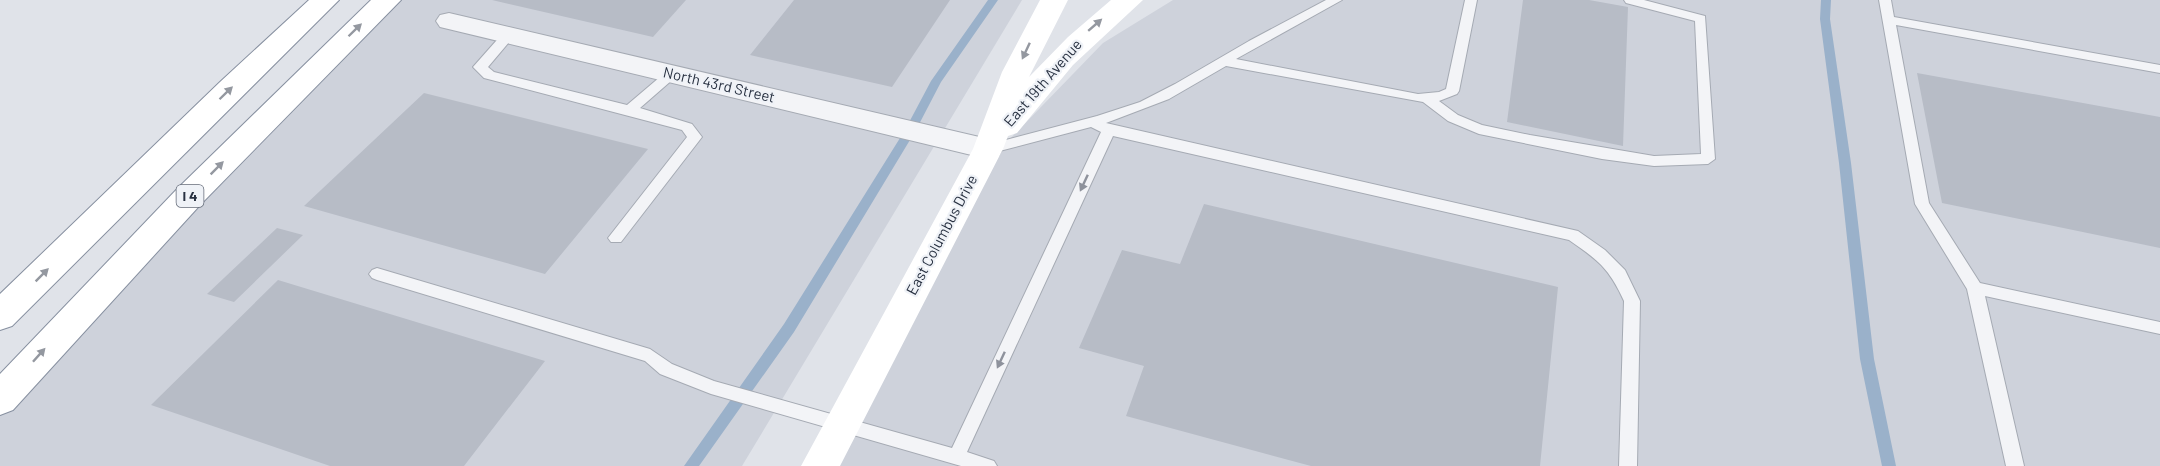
<svg xmlns="http://www.w3.org/2000/svg" width="2160" height="466" font-family="Barlow,sans-serif">
<style>
.built{fill:#ced2db}
.lines{fill:none;stroke-linecap:round;stroke-linejoin:round}
.stream{fill:#9ab1ca;fill-rule:evenodd}
.building{fill:#b7bcc6}
.lane-casing{stroke:#a5aab3;stroke-width:2}
.street-casing{stroke:#a5aab3;stroke-width:2}
.highway-casing{stroke:#8790a0;stroke-width:2}
.lane{fill:#f3f4f7;fill-rule:evenodd}
.street{fill:#f3f4f7;fill-rule:evenodd}
.secondary{fill:#fff;fill-rule:evenodd}
.highway{fill:#fff;fill-rule:evenodd}
.oneway{fill:#9498a0}
.oneway2{fill:#8e929c}
.labels{text-anchor:middle;stroke-width:4.5;stroke-linejoin:round;paint-order:stroke}
.shield{fill:#eff2f7;stroke:#646b78;stroke-width:1.5}
.shield-label{font-size:14px;font-weight:bold;fill:#283141}
.street-label{font-size:15px;fill:#283141;stroke:#eff2f7}
</style>
<rect width="100%" height="100%" fill="#e0e3e9"/>
<path class="built" d="M384,0H1022L742,466H0V411Z
M1173,0H2160V466H834L1005,144L1103,43Z"/>
<g class="lines">
<path class="stream" d="M988,0H998L941,82L916,130L794,332L699,466H684L784,324L905,130L931,81Z
M1821,0H1831L1830,19L1851,163L1874,359L1896,466H1882L1860,359L1839,163L1820,19Z"/>
</g>
<path class="building" d="M492,0H686L653,37Z
M794,0H950L892,87L750,55Z
M1523,0H1589L1628,7L1623,146L1507,122Z
M1917,73L2160,117V248L1942,203Z
M424,93L648,149L545,274L304,206Z
M1204,204L1558,287L1540,466H1311L1126,416L1144,366L1079,348L1122,250L1180,264Z
M277,228L303,235L234,302L207,294Z
M278,280L545,361L464,466H330L151,405Z"/>
<g class="lines">
<g class="lane-casing">
<path id="lane" d="M1326,0H1342L1236,59L1418,94L1439,92L1446,89L1465,0H1477L1459,91L1457,94L1439,101L1458,115L1482,125L1530,135L1654,156L1701,154L1695,21L1626,3L1624,0H1644L1705,16L1715,159L1708,164L1654,166L1602,159L1479,134L1448,121L1423,102L1226,66L1169,99L1106,123L1578,231L1605,250L1625,270L1640,301L1637,466H1619L1624,301C1609,268 1598,260 1569,240L1113,136L967,452L994,461L997,466H961L711,394L660,374L645,361L377,280L372,278L369,274L372,270L377,268L650,349L672,364L714,381L952,448L1101,132L1091,127L988,154L983,152L981,149L983,146L1097,116L1140,102L1175,84L1249,41Z
M1879,0H1891L1894,17L2160,65V73L1896,25L1929,203L1980,283L2160,322V334L1985,296L2024,466H2006L1967,289L1915,204Z
M509,31L515,35L488,67L494,72L627,105L667,71L672,70L679,74L640,108L692,124L702,137L621,242H611L608,238L687,137L682,130L484,78L473,67L504,32Z"/>
</g>
<g class="street-casing">
<path id="street" d="M449,13L988,139L998,142L1002,149L998,156L988,159L440,27L436,21L440,15Z"/>
</g>
<g class="highway-casing">
<path id="highway" d="M309,0H339L12,326L0,330V294L220,82Z
M371,0H401L201,204L13,410L0,415V374L178,188Z"/>
</g>
<use href="#lane" class="lane"/>
<use href="#street" class="street"/>
<path class="secondary" d="M1040,0H1068L1029,77L1068,37L1111,0H1143L1073,65L1017,133L1008,136L1003,149L840,466H801L973,149L1002,72Z"/>
<use href="#highway" class="highway"/>
</g>
<defs><path id="oneway-solid" d="M-6-.8H1V-3.2L6.5 0L1 3.2V.8H-6Z" transform="scale(1.5)"/></defs>
<g class="oneway">
<use href="#oneway-solid" transform="translate(1095 25) rotate(-41)"/>
<use href="#oneway-solid" transform="translate(355 30) rotate(-44)"/>
<use href="#oneway-solid" transform="translate(1026 51) rotate(115)"/>
<use href="#oneway-solid" transform="translate(226 93) rotate(-44)"/>
<use href="#oneway-solid" transform="translate(217 168) rotate(-45)"/>
<use href="#oneway-solid" transform="translate(42 275) rotate(-45)"/>
<use href="#oneway-solid" transform="translate(39 355) rotate(-48)"/>
</g>
<g class="oneway2">
<use href="#oneway-solid" transform="translate(1084 183) rotate(115)"/>
<use href="#oneway-solid" transform="translate(1001 360) rotate(115)"/>
</g>
<g class="labels">
<rect class="shield" x="176.5" y="185" width="27" height="22" rx="4.5"/>
<g class="shield-label">
<text x="190" y="201">I 4</text>
</g>
<g class="street-label">
<text transform="translate(1043 83) rotate(-49)" y="5">East 19th Avenue</text>
<text transform="translate(719 85) rotate(13)" y="5">North 43rd Street</text>
<text transform="translate(942 235) rotate(-62)" y="5">East Columbus Drive</text>
</g>
</g>
</svg>
